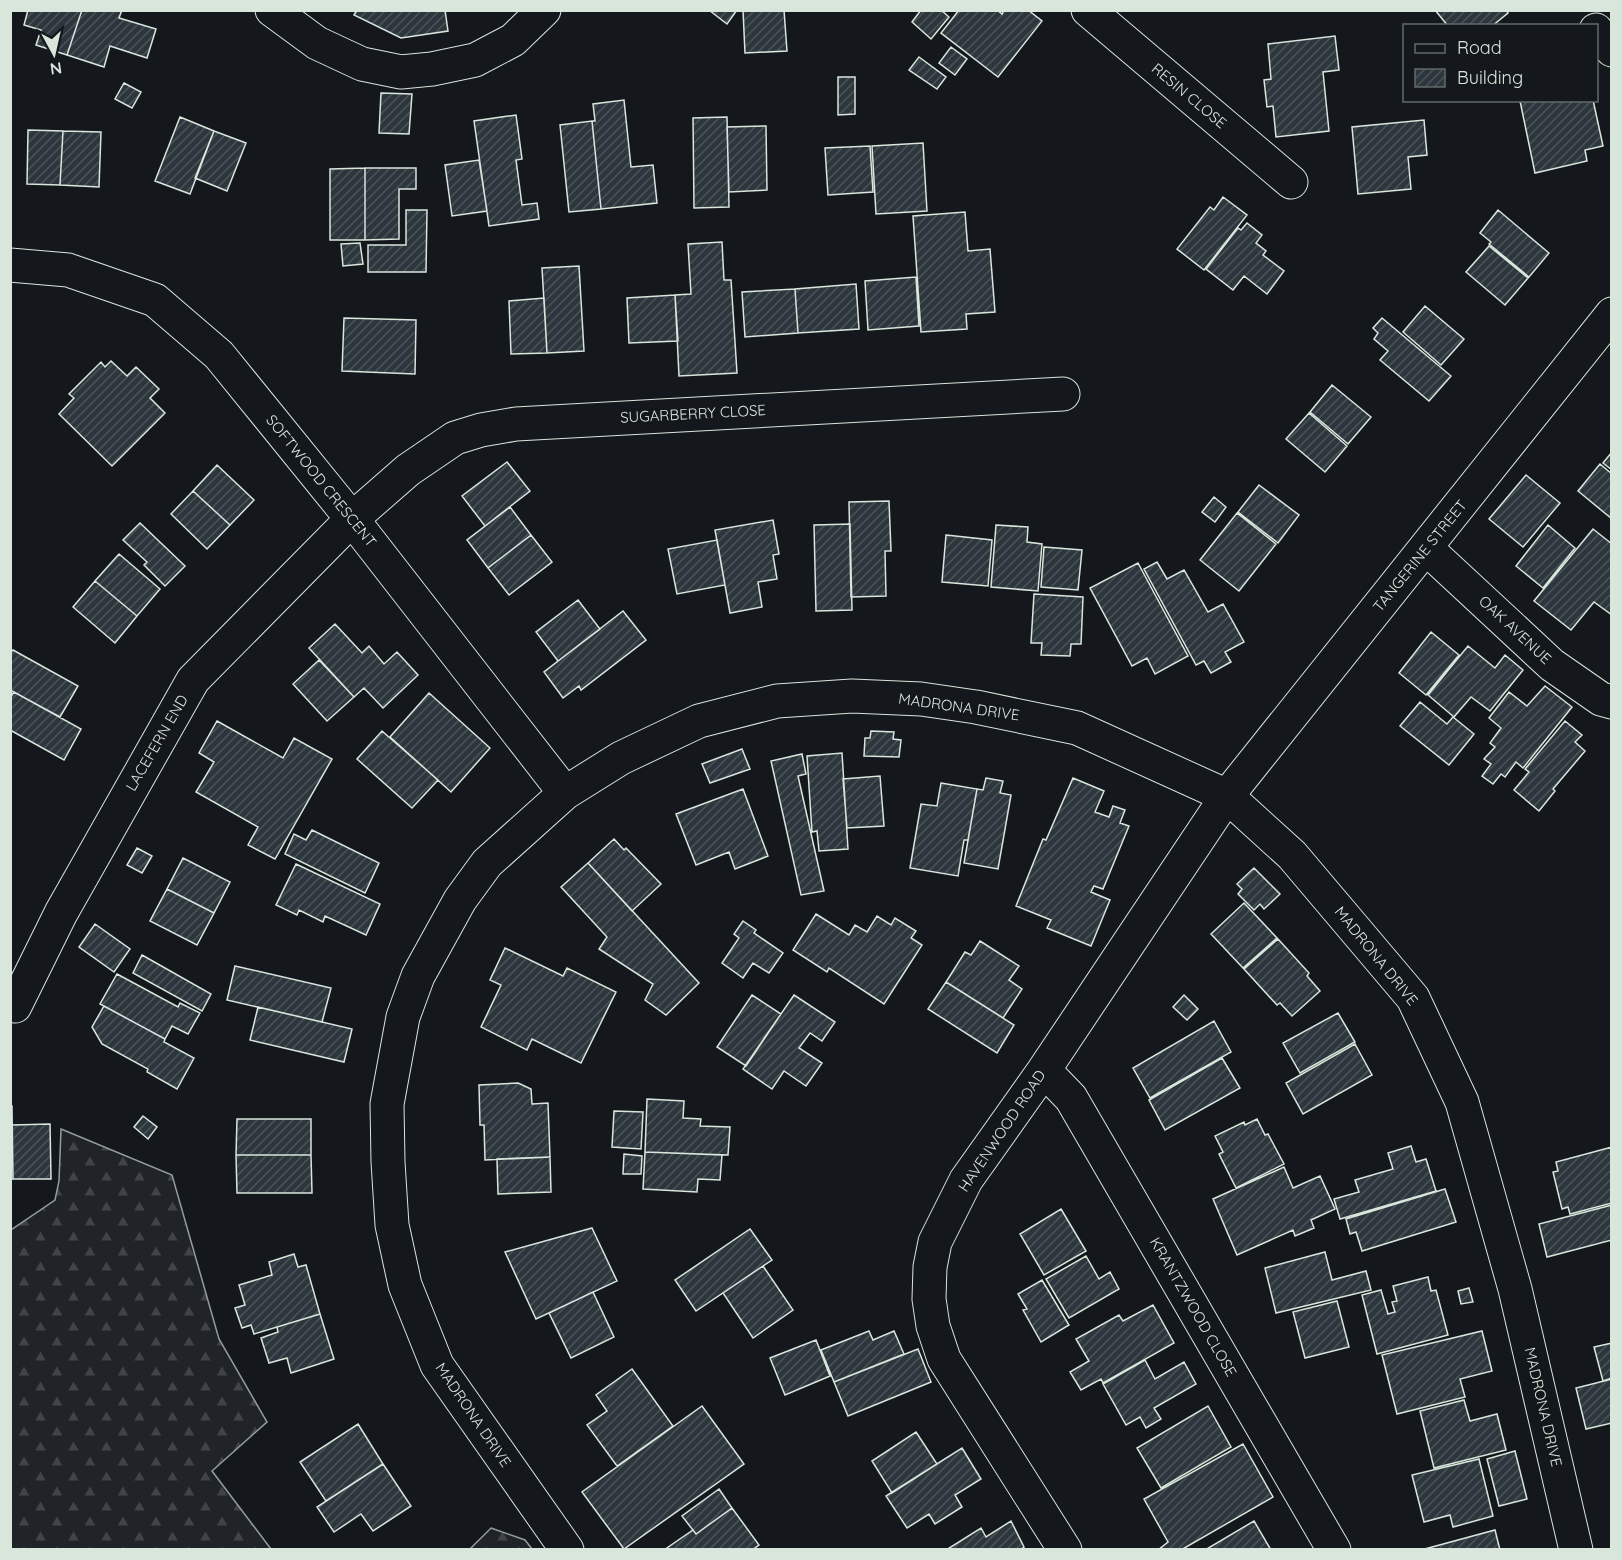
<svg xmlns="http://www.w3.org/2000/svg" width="1622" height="1560" font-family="Quicksand,sans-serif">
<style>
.forest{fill:url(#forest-firs);stroke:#939e99;stroke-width:1.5}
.building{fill:url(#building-hatch);stroke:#d8e6dc;stroke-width:1.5}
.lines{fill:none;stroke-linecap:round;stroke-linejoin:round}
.street-casing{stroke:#d8e6dc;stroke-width:35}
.street{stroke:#14181c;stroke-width:33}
.labels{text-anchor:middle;stroke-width:4.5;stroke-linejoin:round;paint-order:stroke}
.street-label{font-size:15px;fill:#d8e6dc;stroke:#14181c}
</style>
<defs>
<pattern id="forest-firs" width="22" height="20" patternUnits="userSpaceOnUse" patternTransform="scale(1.5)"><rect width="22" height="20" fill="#202428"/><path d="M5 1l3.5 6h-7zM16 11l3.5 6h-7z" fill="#404447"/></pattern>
<pattern id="building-hatch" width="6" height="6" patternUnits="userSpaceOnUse" patternTransform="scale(1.5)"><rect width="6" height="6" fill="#2c363c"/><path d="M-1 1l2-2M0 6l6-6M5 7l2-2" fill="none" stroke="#4a5358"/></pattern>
</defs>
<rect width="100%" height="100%" fill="#14181c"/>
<path class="forest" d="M61,1129L172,1175L219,1339L267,1422L212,1471L271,1549H11V1230L55,1200L59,1181Z
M491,1528L525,1540L532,1549H470Z"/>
<path class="building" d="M28,10H82L67,55L36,45L41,30L24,25Z
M82,10H122L119,18L156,29L147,58L110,46L104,67L67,55Z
M357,10H445L448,31L401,38L354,15Z
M709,10H737L727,24Z
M743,10H784L787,51L745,53Z
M921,10H941L949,17L931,39L912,22Z
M959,10H997L1002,14L1004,10H1028L1042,21L998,77L941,33Z
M1435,10H1506L1508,13L1492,26H1448Z
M1335,36L1339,70L1323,72L1329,131L1276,137L1273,106L1267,107L1264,80L1271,79L1268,44Z
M951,47L967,59L955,75L939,63Z
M919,57L946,77L937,89L909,70Z
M838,77H855V114L838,115Z
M124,83L141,92L132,108L115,99Z
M381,93L412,94L409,134L379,133Z
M624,100L631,167L653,165L657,203L601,209L592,121H595L593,104Z
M1593,100L1603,146L1585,150L1587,161L1535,173L1520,101Z
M516,115L522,159L516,160L522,205L537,203L539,219L489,226L474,121Z
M180,117L214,131L190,194L155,181Z
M727,117L729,207L694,208L693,118Z
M1424,120L1427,155L1408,157L1411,189L1358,194L1352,127Z
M592,121L601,209L569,212L560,125Z
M766,126L767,190L729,192L727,127Z
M28,130L63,131L60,185L27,184Z
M63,131L101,132L99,187L60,185Z
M214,131L246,143L227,191L195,178Z
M923,143L927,211L876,214L872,146Z
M870,146L873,192L828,195L825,148Z
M479,160L487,211L452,216L445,165Z
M365,168H416V189H399V239L365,240Z
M365,168V240H330V169Z
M1223,197L1247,215L1204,270L1177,249L1210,207L1214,210Z
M406,210H427L426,272H368V245H406Z
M1498,210L1549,253L1529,277L1489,244L1491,242L1480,233Z
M965,212L968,251L990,249L995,312L966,314L967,329L921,332L913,216Z
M1247,223L1262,235L1256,243L1266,251L1263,255L1284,271L1267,294L1244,276L1233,290L1206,269L1238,228L1241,230Z
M722,242L724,280H731L737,373L679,376L675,295L691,294L688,244Z
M360,243L363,264L343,266L341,244Z
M1489,246L1528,278L1505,305L1466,272Z
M579,266L584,351L547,353L542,268Z
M916,277L919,326L868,330L865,281Z
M856,284L859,329L798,333L795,289Z
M795,289L798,333L745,337L742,292Z
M675,295L678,341L629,343L627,298Z
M544,298L547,353L511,354L509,301Z
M1425,306L1464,339L1441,365L1403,332Z
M344,318L416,320L415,374L342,371Z
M1382,318L1451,376L1429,401L1380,360L1388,351L1374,339L1378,333L1373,328Z
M111,361L127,376L136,367L159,389L150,398L165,413L112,466L59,414L74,398L69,394L101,362L105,367Z
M1332,385L1371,417L1348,444L1310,412Z
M1309,413L1347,446L1325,472L1286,439Z
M1612,452V470L1603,463Z
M507,462L530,491L485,526L462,496Z
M1600,464L1612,474V519L1578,491Z
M217,465L254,500L230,525L193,491Z
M1526,475L1560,503L1523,547L1489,519Z
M1259,485L1299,515L1278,543L1238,512Z
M193,491L230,525L207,549L171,514Z
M1214,497L1226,507L1215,522L1202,512Z
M889,501L891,551H885L886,596L851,597L849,502Z
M510,507L531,535L488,568L467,540Z
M1237,513L1276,544L1239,591L1200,560Z
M773,520L779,554L773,555L777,579L758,582L762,607L730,613L715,530Z
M140,523L185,566L165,586L144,565L147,562L123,540Z
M850,524L852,610L816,611L814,525Z
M996,525L1028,527L1027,542L1042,544L1038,591L991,587Z
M1548,525L1575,548L1543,588L1516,566Z
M1593,529L1612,544V615L1594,602L1571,630L1534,601Z
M531,535L552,562L509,595L488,568Z
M946,535L992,540L988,586L942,582Z
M717,540L725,585L677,594L668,549Z
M1044,547L1082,550L1078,590L1041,587Z
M119,554L160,589L137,616L95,581Z
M1157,562L1167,579L1184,570L1208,612L1223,604L1244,642L1225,652L1231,662L1211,673L1204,661L1196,665L1144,569Z
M1138,563L1188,656L1155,674L1147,658L1132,666L1090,588Z
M95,581L137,616L115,643L73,607Z
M1034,594L1083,597L1081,644H1071L1070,656L1041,655L1042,643H1031Z
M578,600L600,629L558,661L536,632Z
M623,611L646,640L581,690L579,686L563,698L544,672Z
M335,624L362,653L369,646L384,664L397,652L418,675L383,708L364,688L354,697L309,648Z
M1431,632L1459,655L1426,695L1399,673Z
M1468,646L1495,668L1505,655L1523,670L1490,711L1471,697L1454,717L1428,695Z
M13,650L78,686L60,717L10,690V653Z
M319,660L354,697L327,721L293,684Z
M1545,686L1572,707L1523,768L1516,762L1505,777L1501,774L1493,784L1482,776L1491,764L1484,759L1495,747L1490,743L1501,728L1489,718L1509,692L1527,706Z
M14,692L81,729L64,760L10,730V698Z
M429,693L490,748L451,792L390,737Z
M1420,702L1447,724L1453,717L1474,734L1449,765L1400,726Z
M217,721L283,758L294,738L332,759L275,859L248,845L258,827L196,792L214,762L199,753Z
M1565,721L1582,735L1575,742L1585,751L1553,789L1555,791L1539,811L1514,790L1529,772L1525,769Z
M382,731L438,780L412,808L357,759Z
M871,731L894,732L893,739L901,740L899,757L864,756L865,738H870Z
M742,749L750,769L710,783L702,764Z
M842,753L848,849L819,851L817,831L812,832L807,756Z
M802,754L806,774L798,776L824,891L801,895L771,761Z
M880,776L884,826L847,828L843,779Z
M986,778L1003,781L1000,793L1011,795L998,869L964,863L977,789L983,790Z
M1073,778L1104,791L1095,812L1109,817L1113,806L1125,810L1120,823L1129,826L1103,889L1094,886L1091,892L1110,900L1091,946L1047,928L1051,920L1016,906L1043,839L1046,840Z
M941,783L977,789L968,840H964L958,876L910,868L921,804L937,806Z
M743,789L768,856L735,869L729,852L696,865L676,814Z
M312,830L379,863L365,893L285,854L294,834L306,840Z
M614,839L624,850L626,848L661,884L632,911L588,863Z
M137,848L152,856L142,873L127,865Z
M183,858L230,882L214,913L167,889Z
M588,863L699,983L666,1015L645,1000L653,984L599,949L607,937L561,887Z
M296,864L380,904L366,935L325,916L323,922L299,910L297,915L276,905Z
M1254,868L1280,894L1264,909L1260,904L1254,910L1238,894L1242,889L1237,884Z
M167,889L214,913L197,945L150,921Z
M1244,903L1277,938L1243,968L1211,934Z
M816,914L849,935L855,925L867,932L877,916L891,925L895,918L916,931L911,938L922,945L884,1004L829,968L827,972L793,950Z
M743,921L756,930L754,933L783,953L769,973L753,963L743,978L722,963L739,938L734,934Z
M95,924L130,949L114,972L79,947Z
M1278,939L1309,973L1307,976L1320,991L1292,1016L1280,1003L1277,1005L1244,969Z
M980,941L1019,966L1009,980L1022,989L1003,1018L946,982L965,952L971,955Z
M505,948L563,976L567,968L616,992L581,1063L532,1039L527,1050L481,1027L501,985L490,980Z
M142,955L211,994L202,1011L133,973Z
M235,966L331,988L322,1022L227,1000Z
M117,974L178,1007L180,1003L200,1013L188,1034L172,1026L165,1039L100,1004Z
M946,982L1014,1025L997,1053L928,1009Z
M752,995L781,1014L746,1066L717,1047Z
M794,995L835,1022L822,1041L810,1033L799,1048L822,1063L806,1086L784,1071L772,1089L743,1069Z
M1184,995L1198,1009L1187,1020L1173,1007Z
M104,1006L165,1039L164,1042L194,1058L177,1089L147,1072L148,1069L102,1044L92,1027Z
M258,1007L352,1029L344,1062L250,1040Z
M1338,1013L1355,1042L1300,1073L1283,1043Z
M1214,1021L1231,1052L1150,1098L1133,1068Z
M1355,1044L1372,1075L1303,1114L1286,1083Z
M1222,1058L1240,1088L1165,1130L1149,1100Z
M518,1083L531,1089L532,1104L548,1103L550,1157L485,1160L484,1125H480L479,1085Z
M647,1099L684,1101L683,1118L701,1119L700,1126L730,1127L728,1155L645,1152Z
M10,1106H12L13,1179H10Z
M614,1111L643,1112L641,1149L612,1147Z
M143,1116L157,1127L148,1139L134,1127Z
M237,1119H311V1155H236Z
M1257,1119L1265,1135L1268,1134L1284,1164L1236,1188L1219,1154L1223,1152L1215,1136L1244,1122L1245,1125Z
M50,1124L51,1179H13L12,1125Z
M1411,1146L1416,1162L1426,1159L1436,1191L1340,1219L1334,1199L1359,1192L1355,1180L1393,1169L1388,1153Z
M1612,1147V1203L1570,1214L1568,1207L1562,1209L1553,1172L1558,1171L1556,1162Z
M645,1152L722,1155L720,1180L698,1179L697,1192L643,1189Z
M624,1154L642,1156L641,1174H623Z
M236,1155H311L312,1193H237Z
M550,1157L551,1192L498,1194L497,1159Z
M1284,1167L1293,1188L1320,1176L1335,1209L1311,1220L1314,1228L1295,1236L1293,1230L1237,1255L1213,1199Z
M1445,1189L1456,1222L1362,1251L1356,1232L1350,1234L1346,1219Z
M1612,1205V1240L1547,1257L1539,1224Z
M1061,1209L1086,1251L1044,1275L1020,1234Z
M592,1228L617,1281L536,1319L505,1252Z
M750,1229L772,1260L696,1311L675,1280Z
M1325,1252L1332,1280L1366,1271L1371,1290L1276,1313L1265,1268Z
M294,1254L298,1267L306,1265L320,1314L254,1334L251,1325L242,1328L235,1308L245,1305L239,1285L272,1275L269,1262Z
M1086,1256L1099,1279L1110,1272L1119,1289L1069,1318L1046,1279Z
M763,1266L793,1310L753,1338L723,1293Z
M1428,1277L1431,1291L1436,1290L1448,1335L1377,1354L1362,1295L1381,1290L1388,1314L1395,1312L1392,1302L1397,1301L1393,1286Z
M1042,1280L1069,1325L1041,1342L1023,1310L1027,1309L1018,1294Z
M1469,1288L1473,1302L1461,1304L1458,1291Z
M593,1292L614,1337L571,1358L549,1313Z
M1337,1301L1349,1347L1305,1358L1293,1312Z
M1153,1305L1174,1343L1103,1383L1101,1379L1081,1390L1070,1372L1089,1361L1076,1339L1119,1315L1123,1321Z
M320,1314L334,1359L291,1373L287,1358L269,1363L261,1338L278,1332L277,1327Z
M869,1331L873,1340L894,1331L904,1354L834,1382L821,1350Z
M1482,1331L1492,1371L1460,1379L1465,1397L1397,1414L1382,1355Z
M816,1340L830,1376L785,1395L770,1358Z
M1612,1343V1378L1603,1381L1594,1347Z
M918,1349L931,1382L848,1416L834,1382Z
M1145,1360L1155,1379L1184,1362L1196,1384L1154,1408L1161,1419L1146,1428L1140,1417L1126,1425L1103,1384Z
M632,1369L673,1426L617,1466L587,1425L607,1411L596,1395Z
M1612,1379V1423L1586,1429L1576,1388Z
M1464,1400L1470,1421L1497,1414L1506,1450L1434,1468L1420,1411Z
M702,1406L744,1464L624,1549L582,1492Z
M1208,1406L1231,1447L1161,1488L1137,1448Z
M358,1424L383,1464L326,1501L300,1462Z
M916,1432L937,1464L892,1493L872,1461Z
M1243,1444L1273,1497L1181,1550H1158L1168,1542L1144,1499Z
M962,1448L981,1479L955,1495L962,1507L935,1524L929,1514L907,1528L886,1496Z
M1515,1451L1527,1499L1499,1506L1487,1459Z
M1479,1459L1493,1516L1453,1527L1450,1515L1424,1522L1412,1475Z
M383,1464L411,1506L373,1531L361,1514L334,1532L317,1507Z
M719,1489L732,1508L696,1534L682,1516Z
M732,1508L759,1545L752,1550H664L693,1530L696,1534Z
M1011,1521L1024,1547L1020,1550H946L981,1528L986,1537Z
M1254,1521L1271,1550H1205Z
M1495,1530L1500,1550H1421Z"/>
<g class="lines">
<g class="street-casing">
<path id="street" d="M272,10L317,43L362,64L401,72L432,69L475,60L513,40L544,10
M1088,10L1291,182
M1596,30L1612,50
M10,265L68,270L155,300L219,355L352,519L565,793
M1426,548L1552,665L1601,699L1612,702
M15,1006L61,913L193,680L352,519L408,470L455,438L481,430L516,424L1063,394
M1044,1070L1071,1098L1334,1550
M567,1550L437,1365L405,1285L392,1225L388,1162L387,1104L403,1017L418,976L460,900L487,863L565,793L621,758L699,721L777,701L852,696L921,699L976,707L1077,728L1227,796L1292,855L1413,998L1462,1102L1515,1289L1576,1550
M1065,1550L944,1359L933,1326L929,1299L930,1267L935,1242L966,1180L1044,1070L1227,796L1612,314"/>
</g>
<use href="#street" class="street"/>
</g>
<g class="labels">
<g class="street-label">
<text transform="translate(1189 96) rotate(40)" y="5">RESIN CLOSE</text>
<text transform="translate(693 414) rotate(-3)" y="5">SUGARBERRY CLOSE</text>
<text transform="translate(321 481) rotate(51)" y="5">SOFTWOOD CRESCENT</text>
<text transform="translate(1420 556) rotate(-51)" y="5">TANGERINE STREET</text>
<text transform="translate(1515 630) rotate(43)" y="5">OAK AVENUE</text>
<text transform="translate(959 707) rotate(8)" y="5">MADRONA DRIVE</text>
<text transform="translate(157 743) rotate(-60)" y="5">LACEFERN END</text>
<text transform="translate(1376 956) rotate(51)" y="5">MADRONA DRIVE</text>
<text transform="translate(1002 1131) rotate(-56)" y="5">HAVENWOOD ROAD</text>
<text transform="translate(1193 1307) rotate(60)" y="5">KRANTZWOOD CLOSE</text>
<text transform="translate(1543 1407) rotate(77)" y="5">MADRONA DRIVE</text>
<text transform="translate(473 1415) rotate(56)" y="5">MADRONA DRIVE</text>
</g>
</g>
<rect width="1622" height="1560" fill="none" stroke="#d8e6dc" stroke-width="24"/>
<rect x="1403" y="24" width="195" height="78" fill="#14181c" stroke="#626a69" stroke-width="1.5"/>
<rect x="1415" y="44" width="30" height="9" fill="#14181c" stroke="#626a69" stroke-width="1.5"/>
<text x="1457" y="54" font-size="18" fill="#d8e6dc">Road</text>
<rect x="1415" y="69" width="30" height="18" fill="url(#building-hatch)" stroke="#626a69" stroke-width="1.5"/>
<text x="1457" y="84" font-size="18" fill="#d8e6dc">Building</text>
<g transform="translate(54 54) rotate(172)" stroke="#14181c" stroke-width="4.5" paint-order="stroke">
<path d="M0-4.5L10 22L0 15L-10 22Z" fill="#d8e6dc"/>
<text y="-9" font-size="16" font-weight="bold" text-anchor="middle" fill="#d8e6dc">N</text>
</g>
</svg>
